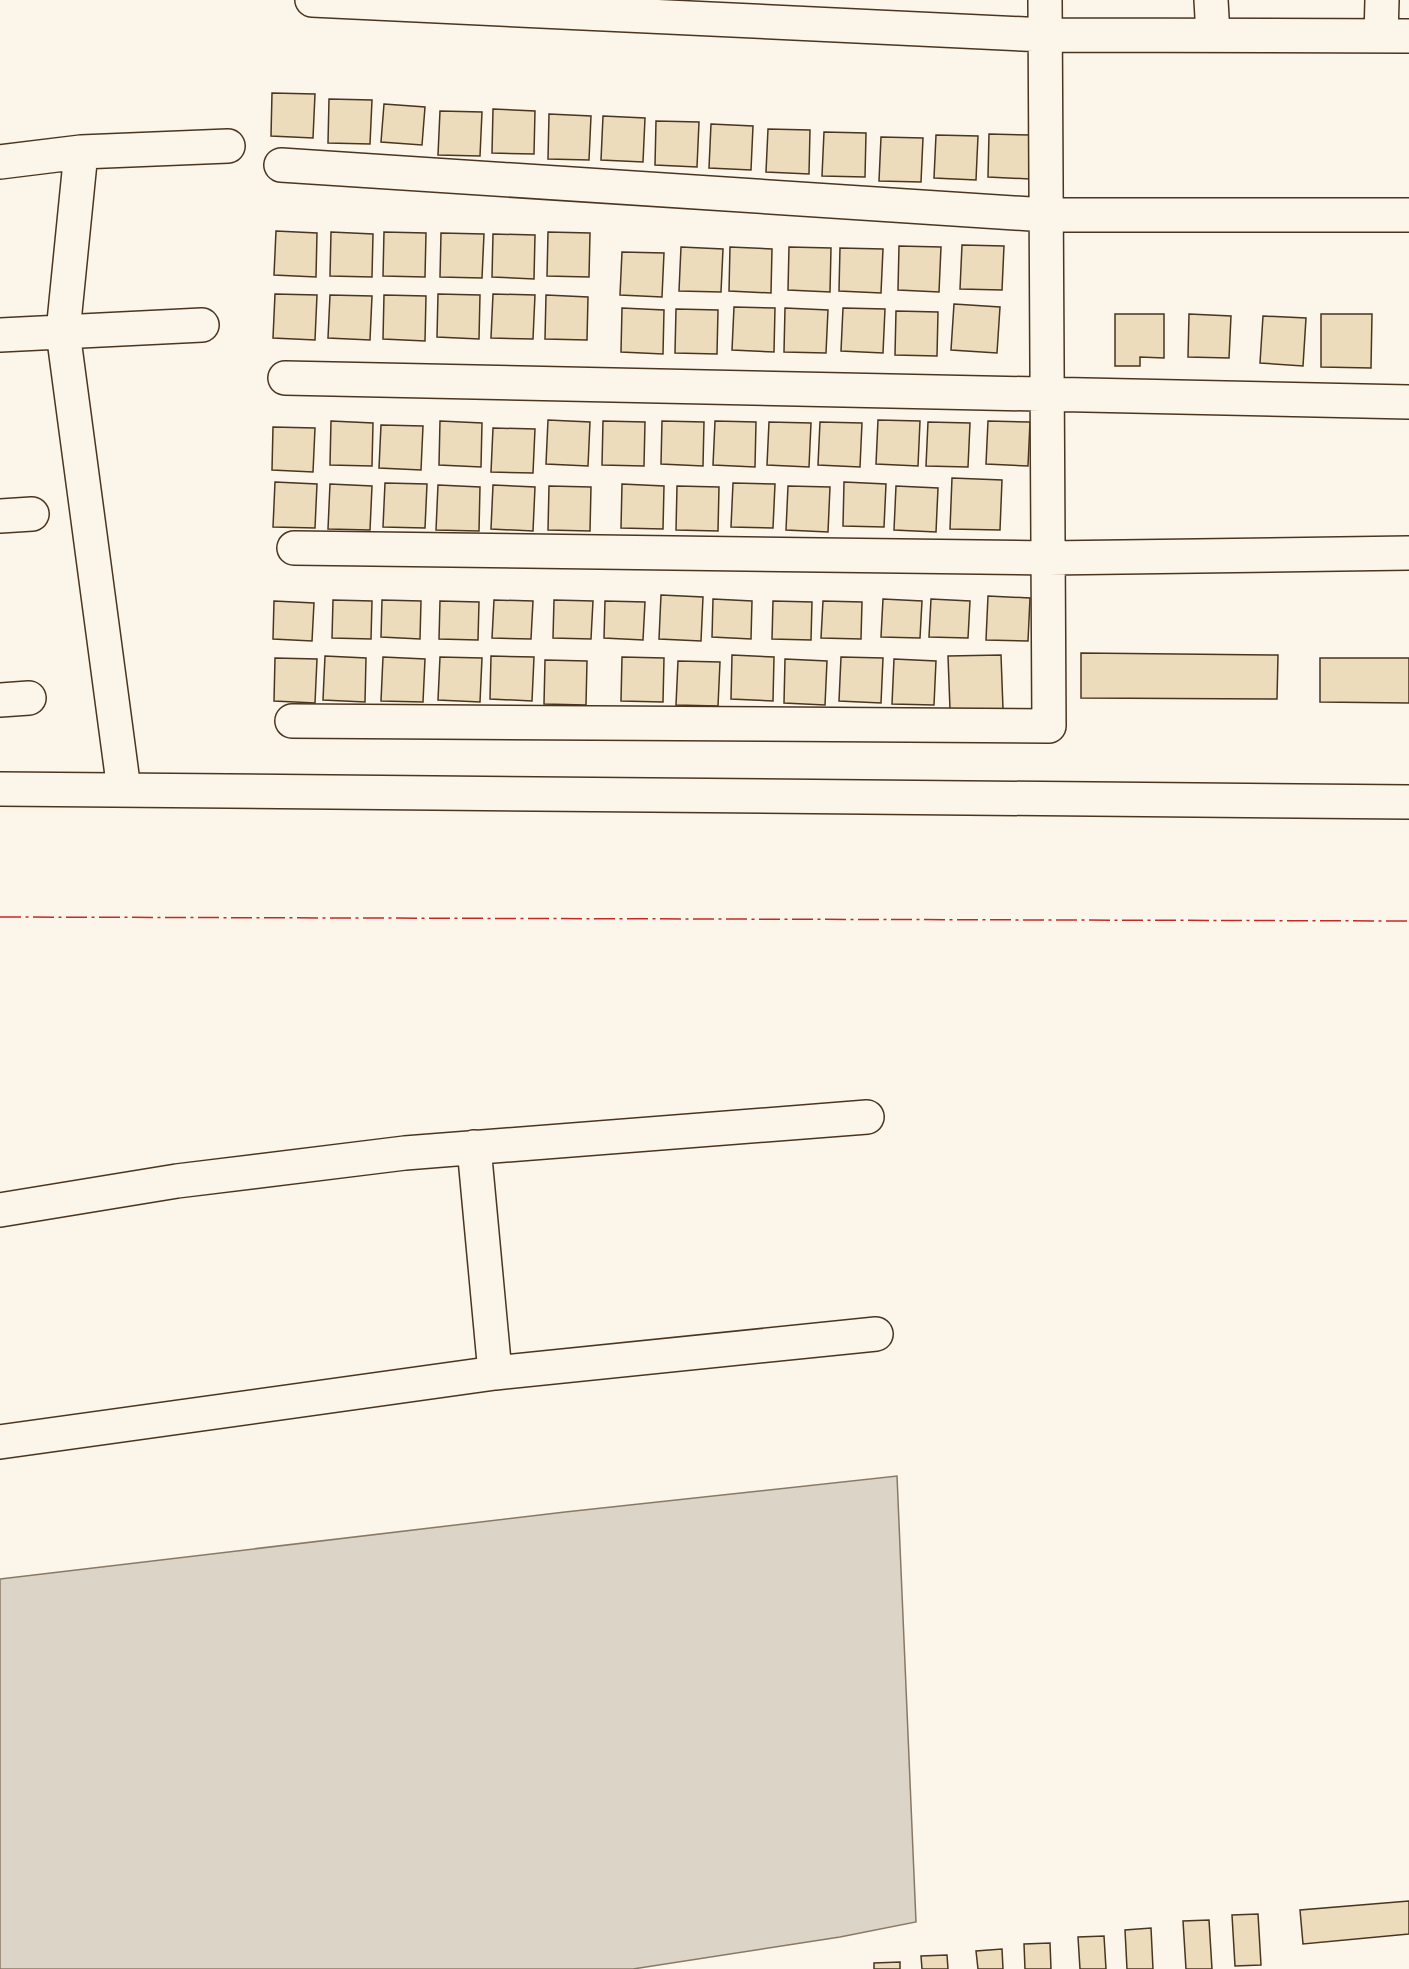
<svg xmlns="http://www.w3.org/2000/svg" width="1409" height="1969" font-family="Commissioner,sans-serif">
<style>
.water{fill:#dcd4c6;stroke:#887966;stroke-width:1.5}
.building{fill:#ecdcbc;stroke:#4a3520;stroke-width:1.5}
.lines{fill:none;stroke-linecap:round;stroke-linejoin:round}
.minor-casing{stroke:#4a3520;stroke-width:36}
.minor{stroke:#fbf6e9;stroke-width:33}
.power{stroke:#c62828;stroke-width:1.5;stroke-dasharray:21 4.5 3 4.5;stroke-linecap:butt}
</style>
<rect width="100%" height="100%" fill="#fbf6e9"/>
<path class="water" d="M897,1476L916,1922L840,1937L633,1969H0V1579L565,1512Z"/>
<path class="building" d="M272,93L315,94L313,138L271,136Z
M329,99L372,100L370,144L328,143Z
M384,104L425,107L422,145L381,142Z
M493,109L535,111L534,154L492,153Z
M440,111L482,112L480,156L438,155Z
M549,114L591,116L589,160L548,159Z
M603,116L645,118L643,162L601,160Z
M656,121L699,122L697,167L655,165Z
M711,124L753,126L751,170L709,168Z
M768,129L810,130L809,174L766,172Z
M824,132L866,133L865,177L822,176Z
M989,134L1031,135L1030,179L988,177Z
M936,135L978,136L976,180L934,178Z
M881,137L923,138L921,182L879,181Z
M276,231L317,233L316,277L274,275Z
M331,232L373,234L372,277L330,276Z
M384,232L426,233L425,277L383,276Z
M548,232L590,233L589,277L547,276Z
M441,233L484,234L482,278L440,277Z
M493,234L535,235L534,279L492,277Z
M962,245L1004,246L1002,290L960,289Z
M899,246L941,247L939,292L898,290Z
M681,247L723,249L721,292L679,291Z
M730,247L772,249L771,293L729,291Z
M789,247L831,248L830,292L788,290Z
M840,248L883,249L881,293L839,291Z
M622,252L664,253L662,297L620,295Z
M275,294L317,295L315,340L273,338Z
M438,294L480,295L479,339L437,337Z
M493,294L535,295L533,339L491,338Z
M330,295L372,296L370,340L328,338Z
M384,295L426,296L425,341L383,339Z
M546,295L588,297L587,340L545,339Z
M954,304L1000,307L997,353L951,350Z
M734,307L775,308L774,352L732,350Z
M622,308L664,310L663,354L621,352Z
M785,308L828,310L826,353L784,352Z
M843,308L885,309L883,353L841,351Z
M676,309L718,310L717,354L675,353Z
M896,311L938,312L937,356L895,355Z
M1115,314H1164V358L1140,357V366H1115Z
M1189,314L1231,316L1229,358L1188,357Z
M1321,314H1372L1371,368L1321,367Z
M1263,316L1306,318L1303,366L1260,363Z
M548,420L590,422L588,466L546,464Z
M878,420L920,421L918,466L876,464Z
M331,421L373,423L372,466L330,465Z
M440,421L482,423L481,467L439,465Z
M603,421L645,422L644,466L602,465Z
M662,421L704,422L703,466L661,464Z
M715,421L756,422L755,467L713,465Z
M988,421L1030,422L1028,466L986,464Z
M769,422L811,423L809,467L767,465Z
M820,422L862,423L860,467L818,465Z
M928,422L970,423L968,467L926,466Z
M381,425L423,426L421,470L379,468Z
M273,427L315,428L313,472L272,470Z
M493,428L535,429L533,473L491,472Z
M952,478L1002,480L1000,530L950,529Z
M275,482L317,484L315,528L273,527Z
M844,482L886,484L884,527L843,526Z
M385,483L427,484L425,528L383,527Z
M733,483L775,484L773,528L731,527Z
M330,484L372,486L370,530L328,529Z
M622,484L664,486L663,529L621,528Z
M438,485L480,487L479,531L436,530Z
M493,485L535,487L533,531L491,529Z
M549,486L591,487L590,531L548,530Z
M677,486L719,487L718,531L676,530Z
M788,486L830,487L828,532L786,530Z
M896,486L938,488L936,532L894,530Z
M661,595L703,597L701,641L659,639Z
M988,596L1030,598L1028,641L986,640Z
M713,599L752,601L751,639L712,637Z
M883,599L922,601L920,638L881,637Z
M931,599L970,601L968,638L929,637Z
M333,600L372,601L371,639L332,638Z
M382,600L421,601L420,639L381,637Z
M494,600L533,601L531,639L492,638Z
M554,600L593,601L591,639L553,638Z
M274,601L314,603L312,641L273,639Z
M440,601L479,602L478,640L439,639Z
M605,601L645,602L643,640L604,638Z
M773,601L812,602L811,640L772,639Z
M823,601L862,602L861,639L821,638Z
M1081,653L1278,655L1277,699L1081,698Z
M732,655L774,657L773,701L731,699Z
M1001,655L1003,709H950L948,656Z
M325,656L366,658L365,702L323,700Z
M491,656L534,657L532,701L490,699Z
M383,657L425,659L423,702L381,701Z
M440,657L482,658L480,702L438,700Z
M622,657L664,658L663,702L621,701Z
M841,657L883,658L881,703L839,701Z
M275,658L317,659L315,703L274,701Z
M1320,658H1409V703L1320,702Z
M785,659L827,661L825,705L784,703Z
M894,659L936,661L934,705L892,704Z
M545,660L587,661L586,705L544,704Z
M678,661L720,662L718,706L676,705Z
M1409,1901V1934L1303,1944L1300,1910Z
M1258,1914L1261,1965L1235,1966L1232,1915Z
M1209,1920L1212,1969H1186L1183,1921Z
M1151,1928L1153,1969H1127L1125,1930Z
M1104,1936L1106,1969H1080L1078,1937Z
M1050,1943L1051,1969H1025L1024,1944Z
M1002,1949L1003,1969H978L976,1951Z
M947,1955L948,1969H922L921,1956Z
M900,1962V1969H874V1963Z"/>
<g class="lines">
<g class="minor-casing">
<path id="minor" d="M312,0L1045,35L1409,36
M1211,0L1213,35
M1381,36L1382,0
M81,152L63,332L124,790
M0,162L81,152L228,146
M281,165L1046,215H1409
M0,335L202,325
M285,378L1409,402
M0,516L32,514
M294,548L1048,558L1409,553
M0,700L29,698
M292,721L1049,726L1045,0
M0,789L1409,802
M474,1147L495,1373
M0,1210L177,1181L405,1153L867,1117
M0,1442L495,1373L876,1334"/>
</g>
<use href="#minor" class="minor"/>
<path class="power" d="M0,917L1409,921"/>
</g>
</svg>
